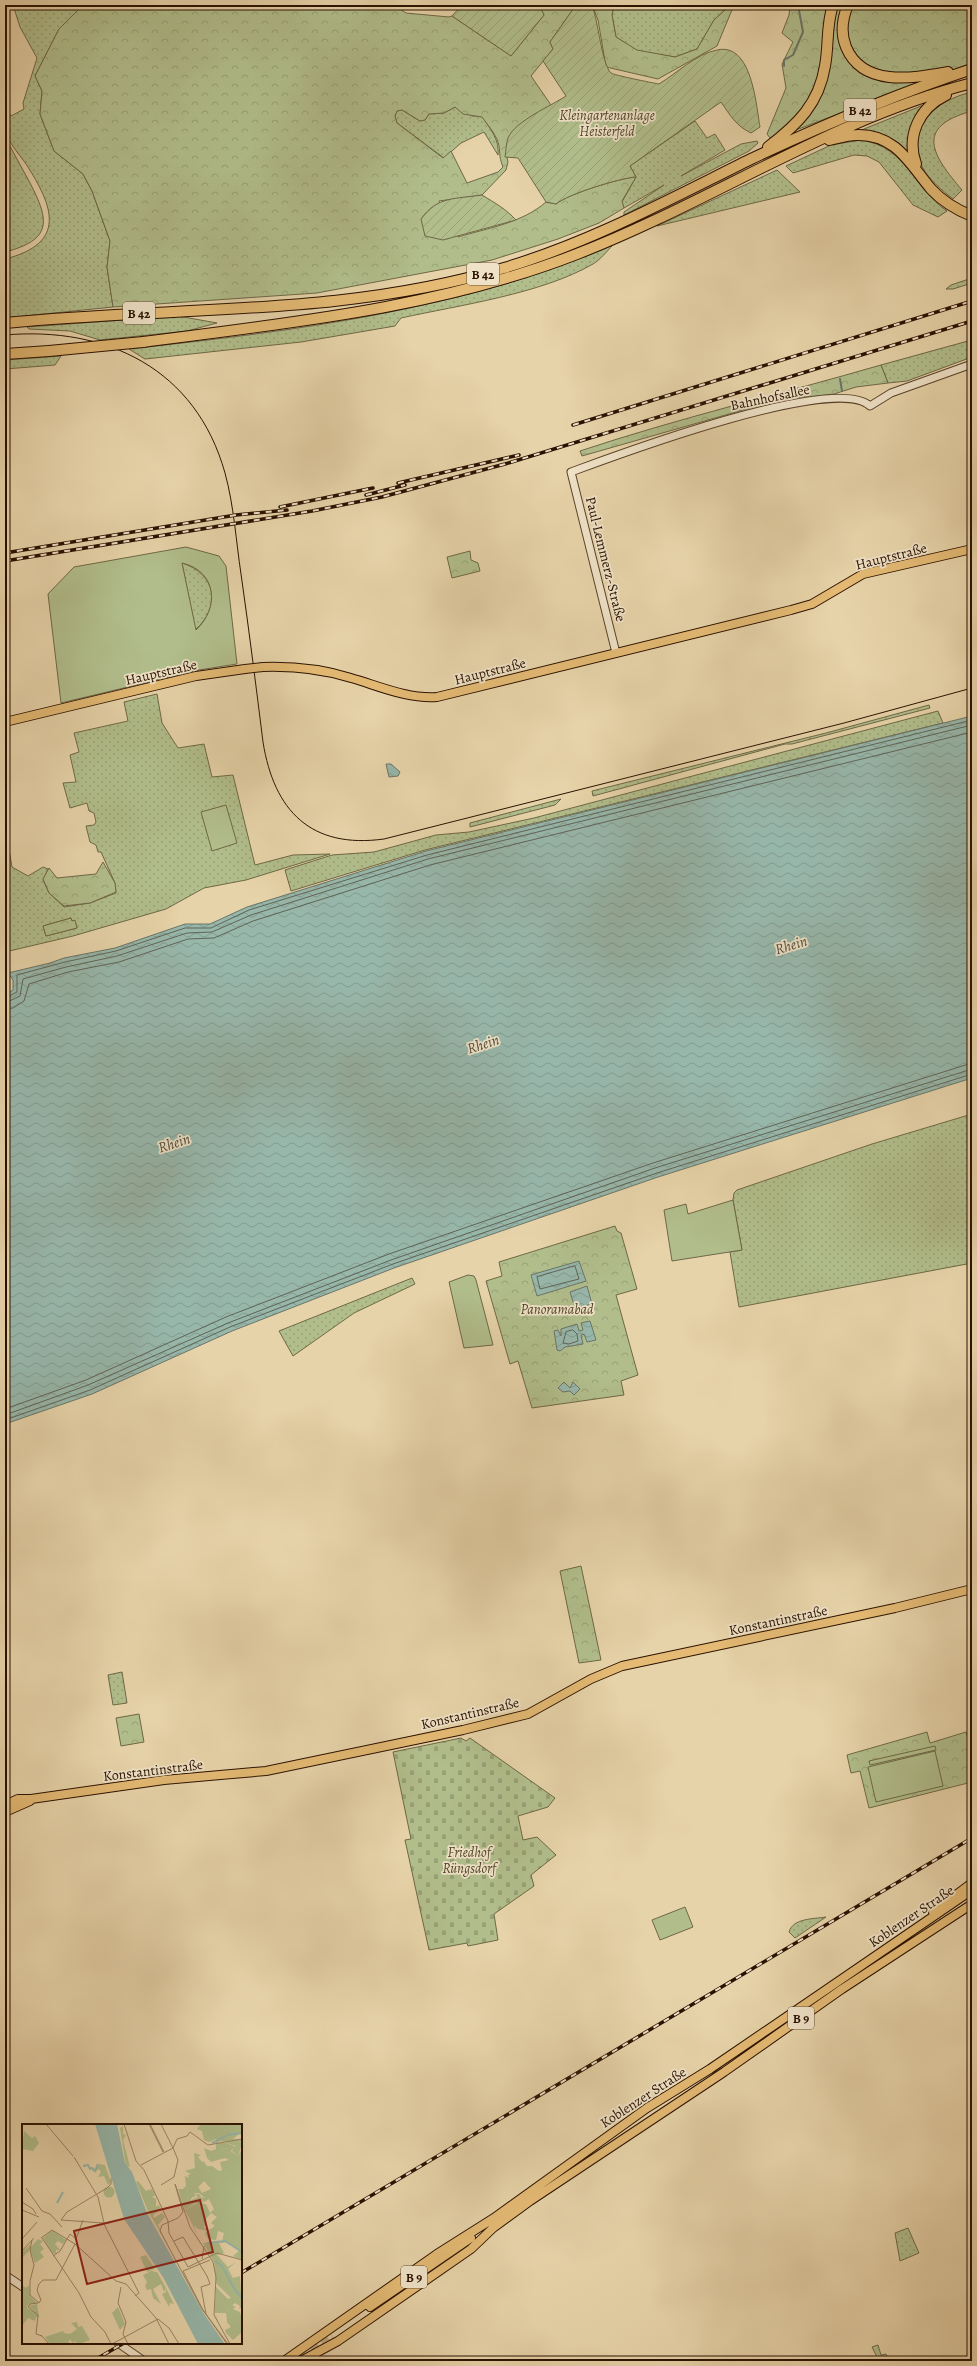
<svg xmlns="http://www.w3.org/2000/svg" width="977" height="2366" font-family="Alegreya,serif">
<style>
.grass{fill:url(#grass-dots);stroke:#6e6846;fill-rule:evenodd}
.forest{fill:url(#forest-crowns);stroke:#6e6846;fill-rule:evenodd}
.cemetery{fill:url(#cemetery-stones);stroke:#6e6846}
.garden{fill:url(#garden-furrows);stroke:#6e6846}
.pitch{fill:#b1be8c;stroke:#6e6846;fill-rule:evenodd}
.water{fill:url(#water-waves);stroke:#6b7567}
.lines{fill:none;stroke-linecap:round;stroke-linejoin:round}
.shore{stroke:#606456;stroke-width:1}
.stream{stroke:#6b7567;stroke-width:2}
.major-tunnel{stroke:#c1ac87;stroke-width:8;stroke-dasharray:8 4;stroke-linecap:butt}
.minor-casing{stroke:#59422a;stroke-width:9}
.major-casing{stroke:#2a1100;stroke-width:10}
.highway-casing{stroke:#2a1100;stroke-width:12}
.minor{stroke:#efe2c7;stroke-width:7}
.major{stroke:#e4ba74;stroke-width:8}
.highway{stroke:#e4ba74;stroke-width:10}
.tram{stroke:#2a1100;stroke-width:1}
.rail-casing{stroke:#2a1100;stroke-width:3.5}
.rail{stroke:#efe2c7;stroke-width:2;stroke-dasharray:6;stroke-linecap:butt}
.major-bridge-casing{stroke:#2a1100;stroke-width:10;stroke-linecap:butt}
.highway-bridge-casing{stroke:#2a1100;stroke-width:12;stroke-linecap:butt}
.major-bridge{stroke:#e4ba74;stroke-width:8}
.highway-bridge{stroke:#e4ba74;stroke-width:10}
.labels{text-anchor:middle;stroke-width:3.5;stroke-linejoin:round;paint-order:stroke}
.shield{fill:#efe2c7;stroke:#65503c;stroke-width:1}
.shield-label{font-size:13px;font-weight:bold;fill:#2a1100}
.park-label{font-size:14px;font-style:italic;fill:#52452a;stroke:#efe2c7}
.street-label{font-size:14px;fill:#2a1100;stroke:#efe2c7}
.water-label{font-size:15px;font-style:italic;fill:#504b3c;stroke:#efe2c7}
.inset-river{fill:none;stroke:#97b7ab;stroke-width:2}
.inset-road{fill:none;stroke:#9b8565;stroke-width:1}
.view{fill:#8f2418;fill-opacity:0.15;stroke:#8f2418;stroke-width:2}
.inset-edge{fill:none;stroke:#2a1100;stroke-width:2}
</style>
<defs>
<pattern id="grass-dots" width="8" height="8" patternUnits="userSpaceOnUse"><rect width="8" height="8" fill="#b1be8c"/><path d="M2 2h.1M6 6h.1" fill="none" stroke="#98a277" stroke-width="1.8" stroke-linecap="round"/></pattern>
<pattern id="forest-crowns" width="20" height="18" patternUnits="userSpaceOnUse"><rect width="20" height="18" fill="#b1be8c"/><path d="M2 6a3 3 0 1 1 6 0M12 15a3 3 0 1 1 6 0" fill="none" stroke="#98a277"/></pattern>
<pattern id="cemetery-stones" width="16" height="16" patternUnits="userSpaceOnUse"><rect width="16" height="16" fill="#b1be8c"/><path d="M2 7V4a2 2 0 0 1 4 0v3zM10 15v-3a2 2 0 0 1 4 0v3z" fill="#98a277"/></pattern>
<pattern id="garden-furrows" width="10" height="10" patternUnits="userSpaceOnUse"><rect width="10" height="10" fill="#b1be8c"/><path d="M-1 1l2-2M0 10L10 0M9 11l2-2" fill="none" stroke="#98a277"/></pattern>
<pattern id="water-waves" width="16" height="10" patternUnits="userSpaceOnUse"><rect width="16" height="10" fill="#97b7ab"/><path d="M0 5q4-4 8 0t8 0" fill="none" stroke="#829c91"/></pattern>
</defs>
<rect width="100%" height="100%" fill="#e7d3a9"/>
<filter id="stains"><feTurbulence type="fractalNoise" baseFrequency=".005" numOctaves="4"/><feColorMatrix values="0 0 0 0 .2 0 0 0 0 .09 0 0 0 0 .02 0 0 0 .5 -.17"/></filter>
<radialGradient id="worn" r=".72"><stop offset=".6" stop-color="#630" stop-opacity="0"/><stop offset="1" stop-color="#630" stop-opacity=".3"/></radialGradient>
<path class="grass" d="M13,5H83L59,29L35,76L42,91L40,114L54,151L83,174L92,191L110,241L107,267L113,307L5,318V259C68,243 53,206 26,164C19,154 8,142 5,130C4,123 5,115 5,108L11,116L24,109L23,103L37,58L20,27Z
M614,5H727L725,10L714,20L697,49L675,57L637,51L616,37L612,15Z
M972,92V111C913,127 933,156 962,190L953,199C942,190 930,181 923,168C902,128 936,100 972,92Z
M926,104L910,155C897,138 880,131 859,131Z
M455,107L472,116H482C490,129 500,140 498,155L484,132L461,143L444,158L397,123L395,116L397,111L402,110L420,121L425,120L429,114L444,113Z
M695,121L707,138L715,134L725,150L681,176L741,144L757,141L758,143L749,151L624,215V212L664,185L624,208L622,202L636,177L630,166Z
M5,137C13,152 22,168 30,183C50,221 52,240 5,252Z
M861,140C907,147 913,188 947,211L938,217L913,205L879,162L867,156L854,155L793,173L786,166L831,145Z
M777,170L800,192L657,226Z
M613,245C607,251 600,260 593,264C541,294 460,305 401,318L395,326L301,342L145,359L129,349C293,331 460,311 613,245Z
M972,278V283L953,289H946L951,285Z
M178,316L217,323L187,331L100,340L70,331L29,329L27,327Z
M972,337V357L907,381L888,383L881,365L968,341V338Z
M61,356L55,365L5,369V360Z
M182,563C217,574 221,607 195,630Z
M157,694L162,723L178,748L204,744L212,777L233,775L255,865L293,855L330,854L246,880L204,888L166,909L73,936L5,952V826L12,867L28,876L43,867L48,869L43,880L49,893L64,907L90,903L116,893L115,883L101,852H98L96,845L90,842L86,826L94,825L96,822L94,813L89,811L87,803L70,808L63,783L76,782L70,755L79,752L74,733L128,721L124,702ZM71,918L72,921H75L77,928L46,936L43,926Z
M929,705L930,708L792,744H785L593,796L592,791L826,733Z
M938,711L943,723L425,850L291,891L285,870L332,855L374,852L436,835L469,832L534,818Z
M561,799L555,805L470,827V823Z
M972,1114V1263L739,1307L730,1252L742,1250L733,1200L734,1193L737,1190L872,1144Z
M412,1278L415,1284L354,1313L293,1356L279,1331Z
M122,1672L127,1703L113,1705L108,1675Z
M826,1917L795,1938L789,1932C793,1918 814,1919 826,1917Z
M908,2228L919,2253L900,2261L895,2233Z"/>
<path class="forest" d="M83,5H394L406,13L449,17L452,16L511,56L544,15L539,5H576L550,42L553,49L531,76L551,105L522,123L506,153L508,162L506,170L482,195L439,201L458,237C488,228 522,223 546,202L556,204C568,194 620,178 636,177L622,201L624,208L599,223L558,239L492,260L317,293L113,307L107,267L110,241L92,191L83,174L54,151L40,114L42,91L35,76L59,29ZM455,107L463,114L482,117C487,124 495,133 498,142C501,152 498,155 503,167L498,172L467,183L451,151L443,158L397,123L395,116L397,111L402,110L420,121L425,120L429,114L444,113Z
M592,5H614L612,15L616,37L637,50L675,57L697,49L714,20L725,10L727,5H734L717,46L658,79L606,67L598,20Z
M790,5H972V63L796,130L782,131L770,138L767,134L786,88L782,64L793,42L782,33L789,15Z
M881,365L888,383L856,387L834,394L778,400L582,456L580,451C679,418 781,394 881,365Z
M470,551L471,560L478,563L480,571L452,578L447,557Z
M103,862L115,883L116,892L90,903L64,906L49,893L43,879L49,868L57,878L96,874Z
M71,918L72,921L75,920L77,928L46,936L43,926Z
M615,1226L617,1231L621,1233L637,1289L616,1295L638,1375L621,1381L624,1395L532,1408L518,1361L510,1364L486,1281L502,1276L499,1262Z
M581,1566L601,1660L579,1663L560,1571Z
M139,1714L144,1742L121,1746L116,1718Z
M927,1732L930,1743L966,1732L972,1752V1782L869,1808L860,1771L851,1773L847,1755Z"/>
<path class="cemetery" d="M461,1738L466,1741L470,1738L555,1798L548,1807L518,1816L523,1840L537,1837L556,1855L531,1875L534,1886L494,1914L498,1940L468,1946L467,1943L429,1950L405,1840L411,1839L393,1752Z"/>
<path class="garden" d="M462,5H539L544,15L511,56L452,16Z
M576,5H592C598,20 602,65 611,73C613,75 653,83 659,84C677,73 696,54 717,50C752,42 756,105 760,127L751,133C736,126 730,115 721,102L630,166L636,177C620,178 568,194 556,204L546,202L518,158L505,157C506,151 506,144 508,138C515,121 551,106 566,96L543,61L553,49L550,42Z
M482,195C495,203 506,209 516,220L443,240L425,236L421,219C437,196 456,199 482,195Z"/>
<path class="pitch" d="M186,547L219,556L226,566L237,664L199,670L61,703L48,594L74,567ZM182,563C217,571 220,608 196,630Z
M226,805L237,843L212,851L201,812Z
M733,1200L742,1250L672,1261L664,1210L686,1204L688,1214Z
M468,1275L474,1276L476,1280L493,1345L464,1348L449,1282Z
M935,1746L936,1750L870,1765L869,1761Z
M935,1751L943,1786L876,1802L868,1767Z
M685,1907L693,1927L660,1940L652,1920Z
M878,2345L881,2355L886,2354L889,2361H879L872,2347Z"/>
<path class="water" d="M972,716V1078L658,1177L394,1268L232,1331L92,1394L5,1424V995L13,990V980L8,973L50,963L64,958L115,948L185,924H210L247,907L426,851Z
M386,764H391L400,772L398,776L389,777Z
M579,1261L586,1281L537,1296L531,1275Z
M587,1286L592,1304L575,1308L570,1292Z
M590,1321L596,1340L587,1342L584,1334L581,1335L583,1344L565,1347L560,1351L557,1350L554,1331L558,1330L561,1336V1329L577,1324L579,1331L583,1330L581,1323Z
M564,1382L570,1388L573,1382L580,1389L574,1395L570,1391L563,1392L558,1388Z"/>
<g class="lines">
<path class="shore" d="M5,998L17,992V975L65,962L116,951L185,928H211L249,910L427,855L972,720
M5,1003L20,996L23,979L66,967L117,956L187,933L212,932L251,915L428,859L972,725
M5,1009L13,1008L24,1001L29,984L68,972L119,962L188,939L214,938L253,921L430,865L972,732
M575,1266L579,1279L540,1289L537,1277Z
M573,1330L577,1334L578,1341L569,1344L563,1343L566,1332Z
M5,1409L86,1380L226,1317L389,1254L653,1163L972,1063
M5,1415L88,1385L228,1323L391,1260L655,1168L972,1069
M5,1420L90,1390L230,1327L393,1264L657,1173L972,1074"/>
<path class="stream" d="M784,66V60L793,55L803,32L798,5
M840,379L842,391"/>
<path class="major-tunnel" d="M310,2347L331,2334"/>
<g class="minor-casing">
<path id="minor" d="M616,653L571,472C617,455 836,373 870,406L891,393L972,364
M5,2275L23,2287
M118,2343L144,2361"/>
</g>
<g class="major-casing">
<path id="major" d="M263,667C293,666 322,669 351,678C379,686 407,699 437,697L791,610L812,604L863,574L972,549
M5,722L196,676L245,669
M5,1805L18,1799H31L164,1780L266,1771L463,1730L528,1714L591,1679L622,1666L895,1608L972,1589
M5,1812L30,1801
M933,1912L972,1883
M370,2307L471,2238
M284,2361L437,2254L494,2218L647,2108L710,2069L972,1890
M301,2361L338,2341L471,2249L493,2228L530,2201L724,2072L842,1989L972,1904"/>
</g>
<g class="highway-casing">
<path id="highway" d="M848,5C842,19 840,32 846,47C863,88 914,78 948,72
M829,140C838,138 848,135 857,135C896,134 910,164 931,189C942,201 957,210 972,216
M768,147C797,125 819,104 825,66C829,45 826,25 833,5
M916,164C906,136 919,108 946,95
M5,323C171,306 343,317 504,268C591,242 670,199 751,159C823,125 896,94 972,69
M143,342C289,323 439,308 577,254C711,202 832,119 972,83
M5,354L49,351"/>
</g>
<use href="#minor" class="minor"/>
<use href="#major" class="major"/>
<use href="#highway" class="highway"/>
<path class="tram" d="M5,335C107,326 196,369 225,473C234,506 236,541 241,574C249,630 256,686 263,742C274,811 311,849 384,839L844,723L972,688"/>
<g class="rail-casing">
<path id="rail" d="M573,425L972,301
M398,483L519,455
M366,495L405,485
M280,507L373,488
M5,553L236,515L287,510
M5,561L312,511L382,497L505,464L972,321
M241,2273L972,1838
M93,2361L124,2343"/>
</g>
<use href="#rail" class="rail"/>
<g class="major-bridge-casing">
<path id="major-bridge" d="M245,669L263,667"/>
</g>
<g class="highway-bridge-casing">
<path id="highway-bridge" d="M49,351L143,342"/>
</g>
<use href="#major-bridge" class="major-bridge"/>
<use href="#highway-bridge" class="highway-bridge"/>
</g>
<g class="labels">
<g class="shield">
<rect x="844" y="99" width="32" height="22" rx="3"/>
<rect x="467" y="263" width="32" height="22" rx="3"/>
<rect x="123" y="302" width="32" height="22" rx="3"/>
<rect x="788" y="2007" width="26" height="22" rx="3"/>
<rect x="401" y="2266" width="26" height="22" rx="3"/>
</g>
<g class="shield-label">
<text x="860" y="115">B 42</text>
<text x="483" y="279">B 42</text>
<text x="139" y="318">B 42</text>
<text x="801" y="2023">B 9</text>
<text x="414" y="2282">B 9</text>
</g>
<g class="park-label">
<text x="607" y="120">Kleingartenanlage<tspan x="607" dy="16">Heisterfeld</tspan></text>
<text x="557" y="1314">Panoramabad</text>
<text x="469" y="1857">Friedhof<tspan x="469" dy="16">Rüngsdorf</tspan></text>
</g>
<g class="street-label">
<text transform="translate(770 397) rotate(-12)" y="5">Bahnhofsallee</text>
<text transform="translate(891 556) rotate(-14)" y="5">Hauptstraße</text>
<text transform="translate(606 559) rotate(76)" y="5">Paul-Lemmerz-Straße</text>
<text transform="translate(490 671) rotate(-14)" y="5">Hauptstraße</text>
<text transform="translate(161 672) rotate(-13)" y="5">Hauptstraße</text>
<text transform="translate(778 1620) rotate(-12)" y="5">Konstantinstraße</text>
<text transform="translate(470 1713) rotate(-13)" y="5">Konstantinstraße</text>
<text transform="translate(153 1770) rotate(-7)" y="5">Konstantinstraße</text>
<text transform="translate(911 1916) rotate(-34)" y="5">Koblenzer Straße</text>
<text transform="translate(643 2097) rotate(-33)" y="5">Koblenzer Straße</text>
</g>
<g class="water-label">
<text transform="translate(791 945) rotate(-17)" y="5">Rhein</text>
<text transform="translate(483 1044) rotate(-18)" y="5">Rhein</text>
<text transform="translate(174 1143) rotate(-18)" y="5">Rhein</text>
</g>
</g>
<g transform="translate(22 2124)">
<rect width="220" height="220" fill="#e7d3a9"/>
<path d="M101,2V10L104,11L105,16L104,11L101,16L108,43L104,41L101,23L98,4ZM209,15H216L220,20L216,32L210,27L214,22L204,19H207ZM116,57L124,67L130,65L133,71L130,73L134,75V83L137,81L139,85L131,91L132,94L140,89L143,93L136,101L154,136L126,87L114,58ZM156,65H165L167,77L176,73L174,71L171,74V71L176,70L178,71L181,81L173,79L163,86ZM124,131L133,145L125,148L118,133ZM144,164L152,180L148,179L147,183L140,170L144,168ZM199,172L211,178V182L214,183L211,185L218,188L219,192H209Z" fill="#b1be8c"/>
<path d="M179,0H220V12L218,9L211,15H220V20L216,15L210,17L209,15L207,19L198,17L195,19L201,26L204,24L216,32L220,25V136L211,132L218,126L203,118L200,119H197L202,129L195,131L206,143L214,138L206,145L211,154L218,152L220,183L217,185L218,182L213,179L205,185L210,192L214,190L220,192V208L211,216L204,209L203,206L209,203L205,198L204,189H193L200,208L194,193L193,188V182L194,163L206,175L209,174L194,159L192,138L181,119L200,118L202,109L196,107L194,116L186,115L183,109L186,107L176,105L172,101L176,112L163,86L175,79L184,80L188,89L192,85L187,75L182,78L176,73L183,74L177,69H173L167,78L165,65H161L164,62L163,52L167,54L166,51L169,50L163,47L173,44L172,29L179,31L176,33L180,38L181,37L185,42H190L197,47L200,46L198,38L207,36L203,34L189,38L185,34L182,24L189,27L194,25V15L187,18L182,16L180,7L175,5ZM182,57L189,65L180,69L176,63ZM189,89L195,93L189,99L193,102L187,106L182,104L184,95ZM77,40L83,41L85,47L89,58L86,61L82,52L76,53L79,48L77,45L73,48L68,45L73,47ZM81.5 68a5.5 5.5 0 1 1 11 0a5.5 5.5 0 1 1-11 0ZM30,106L44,116L41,120L36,117L33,120L38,126H34V130L30,129L21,114ZM16,115L21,117L18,120L22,125L18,128L22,133L13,139L8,126L0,134V128L8,121L9,123ZM129,147L135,148L144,164L142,168L139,160L131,165L139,180L131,174L129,165L125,166L123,162L125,158L121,151ZM0,161L4,164L7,161L8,172L15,179L7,180L5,182V184L8,186L14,188L6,182L15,180L17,193H14L13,197L6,194L0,202ZM55,198L56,203L60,202L68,216L57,220L52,217L51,220L48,215L46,220H28L23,213L41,207L42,209L48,210L55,205L49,199Z" fill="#b1be8c" fill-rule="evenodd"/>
<path d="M2,7L10,14L13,12L17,19L11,27L0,25ZM195,19H204L214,23L207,28L204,24L201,26Z" fill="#b1be8c"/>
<path d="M96,183L103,200L98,206L90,189Z" fill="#b1be8c"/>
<path d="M73,0H95L103,39L110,48L125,89L182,190L203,220H176L141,153L102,95Z" fill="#97b7ab"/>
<path class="inset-river" d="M205,11L220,9M190,19L204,12M61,42L66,41L68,45L70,44L73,47L76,40M89,55L92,51L106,44M35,79L41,68M185,119L203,117L220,128M193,137L200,142L213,166L220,174M157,182L170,171"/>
<path class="inset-road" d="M24,0L51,32M102,0L114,37L122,46L146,97L147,109L166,143L195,129L220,136M127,0L141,28M128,0L142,28M139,0L151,24M151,24L155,15L165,12L168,8L186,21L220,15M52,33L76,73L82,99M119,41L151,24L156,36L152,53L139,61M153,60L168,103L191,138L194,153L192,191L208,220M153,60L161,88L156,94L140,101L138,107L180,185L205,220M4,64L20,87M0,78L11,85L14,90M0,86L17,93M20,87L28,90L40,103M39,96L45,88L85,64L89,60V55M39,96L81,99M82,100L117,169L113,172M20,114L57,169L69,193L83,208L89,220M0,115L15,98M54,115L61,96M10,116L8,126L12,141L8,157V171L17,179M152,117L161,113L185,152L188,160L179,163L184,190M53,120L94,157L104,160L134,194L147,220M0,127L12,114M31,132L38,127L48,110L54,115M180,135L182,122M188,136L161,147L181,186L206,220M99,163L96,179L104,198L101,210L106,220M16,179L8,180L6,183L16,191L14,210L20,212M17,179L19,176L15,166L17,160L21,156H34L53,120L30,106L19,114M19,211L27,220M90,220L136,195L147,204L157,220"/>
<path class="view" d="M178,76L191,128L65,160L52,107Z"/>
<rect width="220" height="220" class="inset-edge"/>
</g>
<rect width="977" height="2366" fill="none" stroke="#e7d3a9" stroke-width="20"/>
<rect x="6" y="6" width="965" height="2354" fill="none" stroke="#2a1100" stroke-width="2"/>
<rect x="10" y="10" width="957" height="2346" fill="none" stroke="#2a1100"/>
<rect width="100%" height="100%" filter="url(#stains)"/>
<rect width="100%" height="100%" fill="url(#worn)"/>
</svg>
